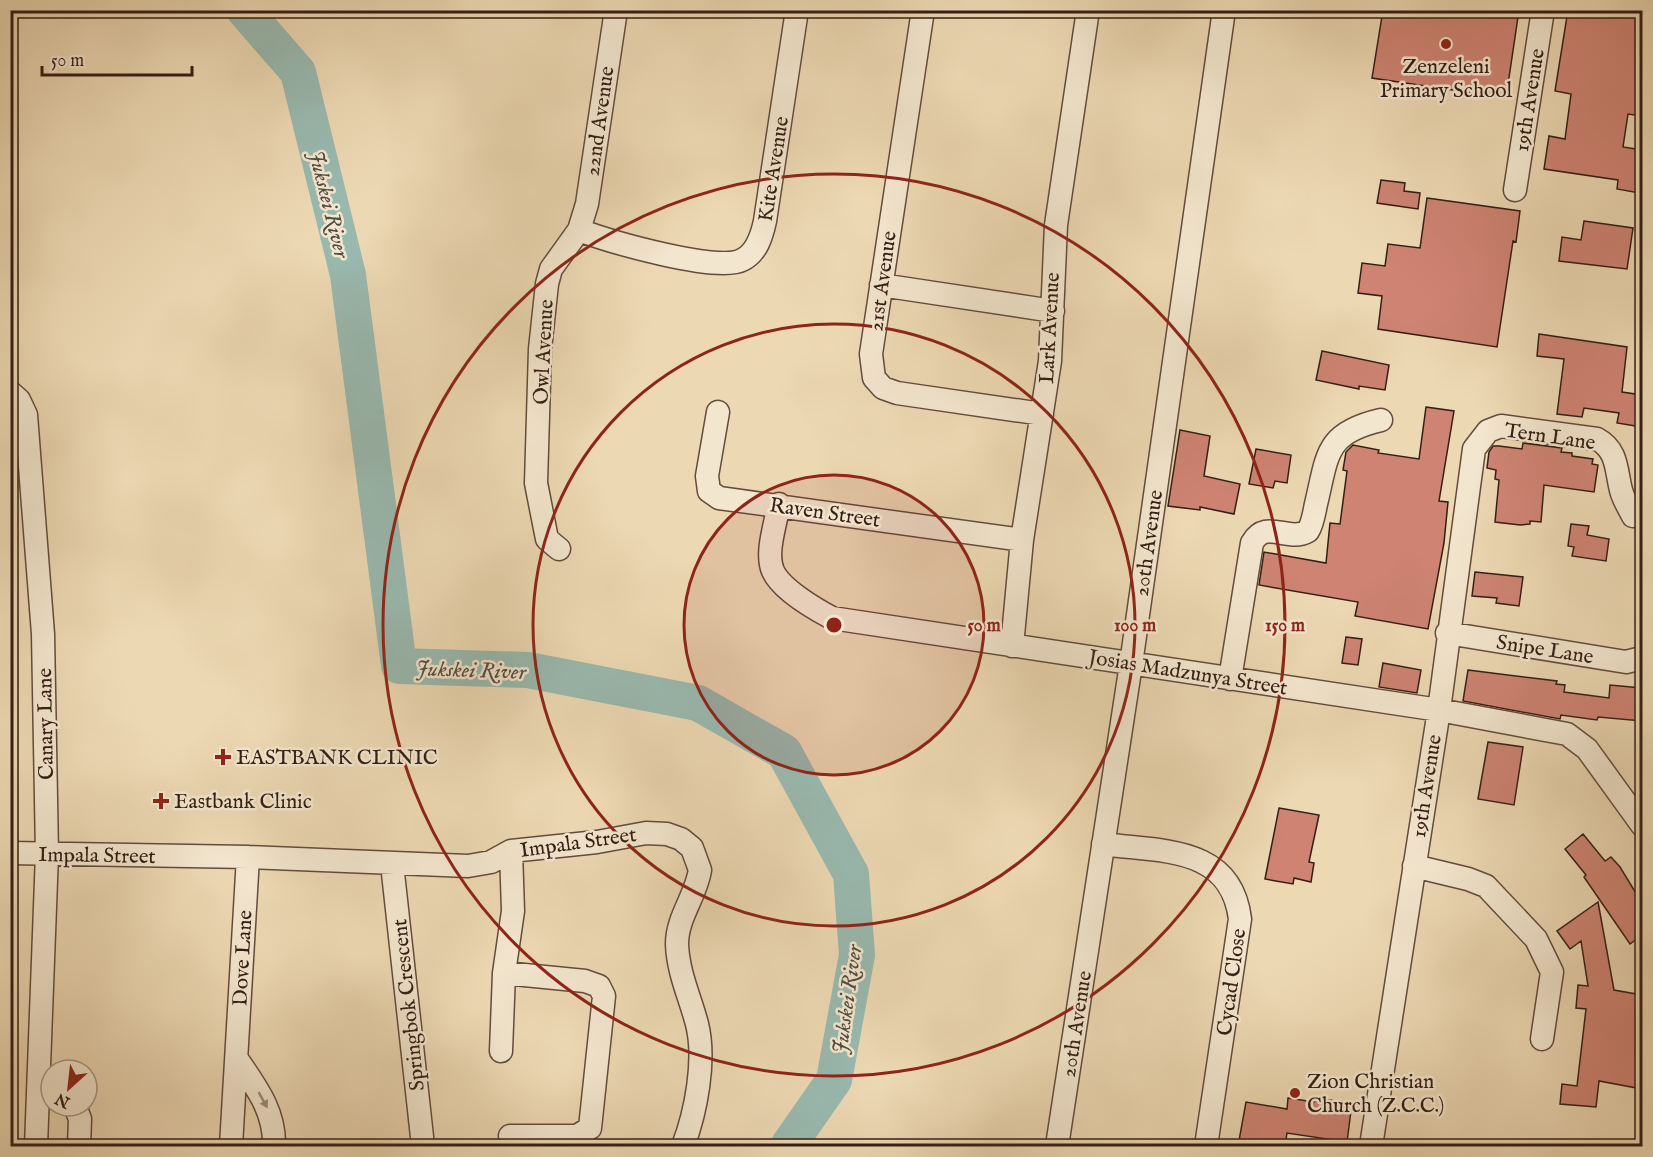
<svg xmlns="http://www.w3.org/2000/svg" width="1653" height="1157" font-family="'IM FELL English',serif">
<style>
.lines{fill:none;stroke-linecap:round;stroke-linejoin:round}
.river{stroke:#99b9af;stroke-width:36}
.building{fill:#ce8373;stroke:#341e15;stroke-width:1.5}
.street-casing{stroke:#624c3c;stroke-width:25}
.street{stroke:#f3e6ce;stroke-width:22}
.oneway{fill:#9d8c7b}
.ring{fill:none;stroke:#8f2418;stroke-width:3}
.poi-dot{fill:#8f2418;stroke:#f3e6ce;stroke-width:2}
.labels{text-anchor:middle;stroke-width:5;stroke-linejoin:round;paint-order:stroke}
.poi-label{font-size:21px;fill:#341e15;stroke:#f3e6ce;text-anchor:start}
.street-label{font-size:21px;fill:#341e15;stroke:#f3e6ce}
.water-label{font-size:22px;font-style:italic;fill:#524c43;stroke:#f3e6ce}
.centre{fill:#8f2418;stroke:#f3e6ce;stroke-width:3}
.ring-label{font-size:18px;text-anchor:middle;font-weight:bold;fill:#8f2418;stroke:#f3e6ce;stroke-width:5;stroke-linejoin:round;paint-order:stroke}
</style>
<rect width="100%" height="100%" fill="#ecd8b3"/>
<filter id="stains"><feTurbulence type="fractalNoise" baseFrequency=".00333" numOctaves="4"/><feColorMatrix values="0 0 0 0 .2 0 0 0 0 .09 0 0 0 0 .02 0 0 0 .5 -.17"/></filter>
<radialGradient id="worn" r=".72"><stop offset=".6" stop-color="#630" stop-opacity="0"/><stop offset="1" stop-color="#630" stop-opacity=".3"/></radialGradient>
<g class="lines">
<path class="river" d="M244,10L298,72L348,275L399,666L528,670L698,703L784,752L851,874L857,955L834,1080L788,1146"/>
</g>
<path class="building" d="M1383,10H1519L1506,98L1372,78Z
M1568,10H1591L1642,18V116L1628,114L1623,147L1642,150V183L1639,193L1617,189L1618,180L1544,169L1549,136L1565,139L1571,94L1555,91Z
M1381,180L1405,183L1404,191L1420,193L1418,209L1377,203Z
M1427,198L1520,211L1516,242L1513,241L1497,347L1378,329L1382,296L1358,293L1362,263L1385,266L1388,244L1420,248Z
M1584,221L1633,228L1627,269L1559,261L1562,237L1581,240Z
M1539,334L1627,347L1622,392L1642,395V427L1617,423L1619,413L1584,408L1582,417L1557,414L1564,359L1537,356Z
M1322,351L1389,365L1385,390L1359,386V389L1316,380Z
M1426,407L1454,411L1439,501L1448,502L1444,543L1428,629L1355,616L1358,602L1259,585L1264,552L1326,563L1330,523L1340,524L1347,471L1343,470L1346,452L1353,445L1379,450L1378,453L1419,459Z
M1180,430L1210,436L1204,476L1240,484L1234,514L1200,507V510L1168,506Z
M1523,443L1562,448L1561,452L1572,453V456L1593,459L1592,464L1598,465L1594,492L1544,485L1541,522L1530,521V524L1520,525L1495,522L1499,480L1495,479L1496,470L1487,468L1489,452L1493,446H1499L1522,449Z
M1256,449L1291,455L1287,483L1275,481L1273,488L1249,484Z
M1571,524L1589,526L1587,535L1609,539L1606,561L1572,556L1574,547L1568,546Z
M1475,572L1523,577L1519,606L1496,603L1497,598L1472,596Z
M1346,637L1362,639L1358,665L1342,663Z
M1383,663L1421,670L1417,693L1379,687Z
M1468,670L1557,681L1556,684L1565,685L1564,692L1609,698L1610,685L1642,688V721L1598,717L1597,720L1561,715L1560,719L1463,701Z
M1488,742L1523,747L1514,805L1478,799Z
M1279,808L1319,815L1309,862L1314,863L1311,882L1294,878L1293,884L1265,879Z
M1583,834L1605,861L1611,857L1620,867L1642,903V935L1630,944L1584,877L1586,875L1565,849Z
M1598,902L1614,990L1642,995V1089L1599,1081L1596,1107L1560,1104L1562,1084L1577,1086L1586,1009L1576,1008L1578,985L1588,986L1581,941L1570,949L1557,931Z
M1288,1098L1314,1102V1098L1352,1103L1347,1142L1287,1133L1285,1146H1238L1246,1102L1287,1109Z"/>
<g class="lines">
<g class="street-casing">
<path id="street" d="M923,10L871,354L874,378L883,388L897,393L1042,414
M1515,190L1543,10
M579,230C608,241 717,273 742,260C757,253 762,235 765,221L797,10
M881,285L1053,311
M10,392L19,400L26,415L43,634L47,854L36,1146
M718,412L707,476L709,491L719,498L1022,540
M779,504C776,523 765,553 773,571C781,589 815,609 832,618L1439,710L1567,734L1587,749L1642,825
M559,549L547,539L536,483L540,349L547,284L551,269L579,230L587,204L616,10
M1447,633L1626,662L1642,658
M1012,646L1022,540L1050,361L1056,225L1088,10
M1230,679L1252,543C1266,518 1288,543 1308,531C1313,523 1314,513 1316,504C1328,454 1325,433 1381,420
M1103,844C1160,852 1231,845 1240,919L1206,1146
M10,853L248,857L468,866L491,862L511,851L597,842L646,833L667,834L681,839L692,848L700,870C696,896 677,917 677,944C678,973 690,997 697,1024C706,1060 696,1112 683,1146
M392,864L423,1146
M1414,866L1468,879L1486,886L1536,939L1552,972L1542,1039
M504,973L585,981L599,986L604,996L590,1128L577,1136H510
M501,1051L504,973L513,911L511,851
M237,1059C256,1087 275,1111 274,1146
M75,1106L80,1119L79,1146
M231,1146L248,857
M1057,1146L1131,664L1224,10
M1371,1146L1439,710L1474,449L1488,431L1501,426L1597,439C1618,450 1616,471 1621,490C1623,499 1629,508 1633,516"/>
</g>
<use href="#street" class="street"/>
</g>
<defs><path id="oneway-solid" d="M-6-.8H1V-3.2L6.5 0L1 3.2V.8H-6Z" transform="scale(1.5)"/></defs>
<use class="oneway" href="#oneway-solid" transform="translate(263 1100) rotate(61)"/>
<circle cx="834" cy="625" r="150" fill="#8f2418" fill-opacity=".12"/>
<g class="ring">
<circle cx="834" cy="625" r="150"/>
<circle cx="834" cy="625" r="301"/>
<circle cx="834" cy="625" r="451"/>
</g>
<g class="poi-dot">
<circle cx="1446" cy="44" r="6"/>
<path d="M220 748h6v6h6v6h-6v6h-6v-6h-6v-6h6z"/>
<path d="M158 792h6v6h6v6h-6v6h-6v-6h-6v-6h6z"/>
<circle cx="1295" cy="1093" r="6"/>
</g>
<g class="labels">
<g class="poi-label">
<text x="1446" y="73" text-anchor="middle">Zenzeleni<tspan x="1446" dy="24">Primary School</tspan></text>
<text x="236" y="764">EASTBANK CLINIC</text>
<text x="174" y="808">Eastbank Clinic</text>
<text x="1307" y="1088">Zion Christian<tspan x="1307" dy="24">Church (Z.C.C.)</tspan></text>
</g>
<g class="street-label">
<text transform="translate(1529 100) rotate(-81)" y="7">19th Avenue</text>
<text transform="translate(599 121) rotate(-82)" y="7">22nd Avenue</text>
<text transform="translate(773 169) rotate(-81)" y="7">Kite Avenue</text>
<text transform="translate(882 281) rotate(-82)" y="7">21st Avenue</text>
<text transform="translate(1049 328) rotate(-87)" y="7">Lark Avenue</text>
<text transform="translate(543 352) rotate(-87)" y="7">Owl Avenue</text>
<text transform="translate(1550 436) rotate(8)" y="7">Tern Lane</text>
<text transform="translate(825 512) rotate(8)" y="7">Raven Street</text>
<text transform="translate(1148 543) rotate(-82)" y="7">20th Avenue</text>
<text transform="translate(1545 649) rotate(9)" y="7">Snipe Lane</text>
<text transform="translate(1188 672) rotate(9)" y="7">Josias Madzunya Street</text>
<text transform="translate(45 724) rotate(-91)" y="7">Canary Lane</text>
<text transform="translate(1426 786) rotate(-81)" y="7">19th Avenue</text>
<text transform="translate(578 842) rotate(-8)" y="7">Impala Street</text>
<text transform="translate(97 855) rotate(1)" y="7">Impala Street</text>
<text transform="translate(242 958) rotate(-87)" y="7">Dove Lane</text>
<text transform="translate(1231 982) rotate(-82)" y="7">Cycad Close</text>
<text transform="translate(408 1005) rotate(-96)" y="7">Springbok Crescent</text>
<text transform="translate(1076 1024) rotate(-81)" y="7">20th Avenue</text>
</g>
<g class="water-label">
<text transform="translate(330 204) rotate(76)" y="8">Jukskei River</text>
<text transform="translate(471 669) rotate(2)" y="8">Jukskei River</text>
<text transform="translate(846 999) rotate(-82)" y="8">Jukskei River</text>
</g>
</g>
<circle cx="834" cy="625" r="9" class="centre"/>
<g class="ring-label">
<text x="984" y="631">50 m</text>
<text x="1135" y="631">100 m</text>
<text x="1285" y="631">150 m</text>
</g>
<rect width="1653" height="1157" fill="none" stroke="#ecd8b3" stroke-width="36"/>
<rect x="12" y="12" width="1629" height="1133" fill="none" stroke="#341e15" stroke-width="3"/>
<rect x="18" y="18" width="1617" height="1121" fill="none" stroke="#341e15" stroke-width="1.5"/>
<g transform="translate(69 1088) rotate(207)"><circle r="28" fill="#f3e6ce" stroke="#a79684" stroke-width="1.5"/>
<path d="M0-4.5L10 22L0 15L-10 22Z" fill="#8f2418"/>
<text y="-9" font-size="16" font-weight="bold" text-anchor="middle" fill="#341e15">N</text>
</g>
<path d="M42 66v9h150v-9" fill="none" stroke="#341e15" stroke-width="3"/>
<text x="51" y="66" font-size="18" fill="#341e15" stroke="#f3e6ce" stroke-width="4.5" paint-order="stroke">50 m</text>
<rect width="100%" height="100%" filter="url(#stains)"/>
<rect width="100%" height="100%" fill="url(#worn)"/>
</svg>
